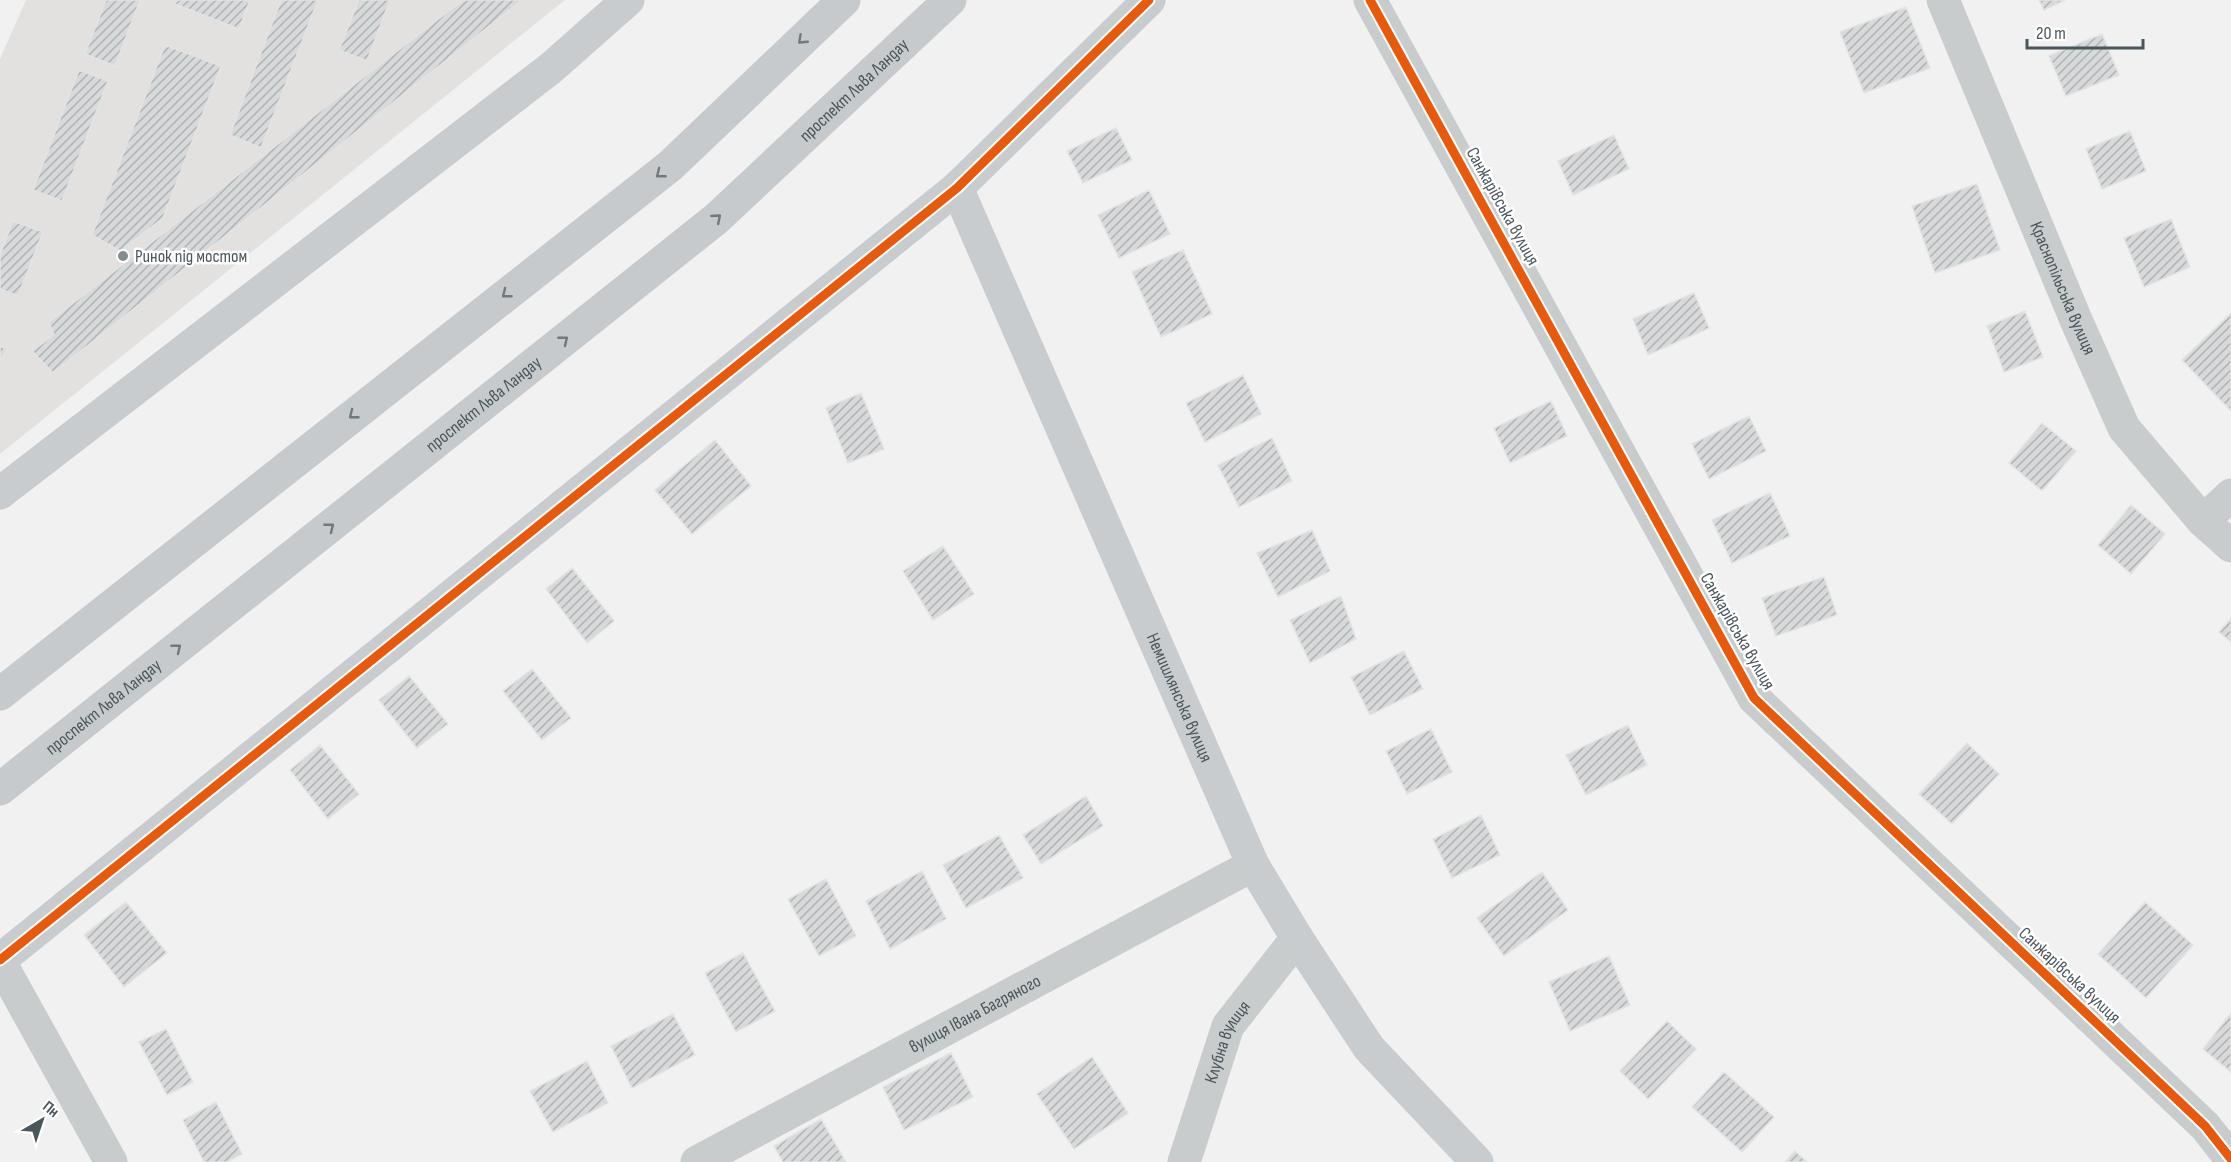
<svg xmlns="http://www.w3.org/2000/svg" width="2231" height="1162" font-family="'Sofia Sans Condensed',sans-serif">
<style>
.commercial{fill:#e3e1df}
.building{fill:url(#building-hatch);stroke:#e3e3e4;stroke-width:1.5}
.lines{fill:none;stroke-linecap:round;stroke-linejoin:round}
.street{stroke:#c9cccc;stroke-width:33}
.secondary{stroke:#c9ccce;stroke-width:33}
.primary{stroke:#c6cacc;stroke-width:33}
.cycleway-casing{stroke:#fff;stroke-width:13}
.cycleway{stroke:#e8590c;stroke-width:9}
.oneway{stroke:#6f797e}
.poi-dot{fill:#848c90;stroke:#fff;stroke-width:2}
.labels{text-anchor:middle;stroke-width:5;stroke-linejoin:round;paint-order:stroke}
.street-label{font-size:18px;fill:#4a565c;stroke:#fff}
.poi-label{font-size:18px;fill:#4a565c;stroke:#fff;text-anchor:start}
</style>
<defs>
<pattern id="building-hatch" width="6" height="6" patternUnits="userSpaceOnUse" patternTransform="scale(1.5)"><rect width="6" height="6" fill="#d7d9da"/><path d="M-1 1l2-2M0 6l6-6M5 7l2-2" fill="none" stroke="#b0b3b4"/></pattern>
</defs>
<rect width="100%" height="100%" fill="#f1f1f1"/>
<path class="commercial" d="M26,0H565L0,454V59Z"/>
<path class="building" d="M106,0H140L115,66L85,54Z
M177,0H250L239,29L175,4Z
M281,0H318L261,148L230,135Z
M359,0H390L367,61L339,50Z
M463,0H522L53,373L32,351L54,335L49,322Z
M2039,0H2065L2044,10Z
M1906,7L1930,68L1864,93L1840,32Z
M2102,34L2119,75L2066,96L2049,56Z
M165,45L221,66L163,218L120,251L92,235Z
M79,70L108,81L62,201L33,190Z
M1116,128L1132,160L1083,183L1067,151Z
M2130,131L2146,171L2102,189L2086,149Z
M1614,135L1629,169L1573,195L1558,161Z
M1977,184L2000,250L1935,273L1912,206Z
M1149,190L1170,234L1119,258L1098,215Z
M2171,219L2190,267L2144,287L2124,238Z
M13,221L43,232L18,296L0,289V255Z
M1183,250L1212,314L1161,337L1132,272Z
M1694,293L1709,328L1648,355L1633,319Z
M2025,311L2043,357L2004,372L1987,326Z
M2231,313V411L2182,360Z
M0,345L7,350L0,360Z
M1243,375L1261,414L1205,442L1186,403Z
M861,393L884,449L848,463L826,408Z
M1551,401L1567,436L1510,463L1494,428Z
M1749,416L1766,451L1709,479L1692,444Z
M2042,423L2076,451L2042,491L2009,463Z
M1272,438L1292,481L1239,507L1218,465Z
M715,440L751,486L692,534L655,490Z
M1770,493L1790,536L1732,563L1712,520Z
M2131,505L2165,534L2131,574L2098,545Z
M1312,530L1330,571L1278,597L1257,553Z
M943,546L974,594L933,620L903,571Z
M572,568L614,621L587,643L546,589Z
M1824,577L1837,615L1776,636L1762,598Z
M1341,596L1356,639L1310,663L1290,620Z
M2231,618V642L2219,632Z
M1404,651L1423,689L1370,715L1351,677Z
M532,669L571,718L542,740L503,691Z
M409,676L448,724L417,748L379,700Z
M1628,725L1647,765L1586,795L1566,755Z
M1431,729L1452,772L1407,794L1386,751Z
M1967,743L1999,774L1952,824L1919,794Z
M320,745L359,794L328,819L290,770Z
M1086,796L1103,826L1041,864L1023,835Z
M1481,815L1500,855L1452,878L1433,839Z
M999,835L1023,878L966,908L943,865Z
M922,871L946,919L890,949L866,901Z
M1542,872L1568,910L1504,956L1477,918Z
M826,879L856,936L819,956L788,899Z
M126,902L167,953L124,987L84,935Z
M2145,902L2193,945L2146,998L2098,954Z
M743,953L775,1011L736,1032L705,973Z
M1609,956L1630,1005L1570,1031L1549,982Z
M2231,1013V1072L2203,1049Z
M673,1014L695,1055L632,1088L611,1046Z
M1667,1021L1696,1049L1648,1099L1620,1071Z
M166,1029L193,1082L167,1095L139,1042Z
M951,1053L973,1097L904,1130L883,1087Z
M1092,1057L1128,1113L1074,1149L1037,1094Z
M587,1061L608,1103L553,1132L530,1091Z
M1724,1072L1774,1117L1742,1152L1692,1107Z
M216,1102L242,1154L227,1162H204L183,1120Z
M821,1119L846,1162H783L774,1146Z
M1795,1151L1807,1162H1785Z"/>
<g class="lines">
<g class="street">
<path d="M1370,0L1754,698L2205,1126L2231,1159"/>
<path id="s1" d="M1943,0L2076,320L2124,428L2203,521L2231,546"/>
<path d="M2203,521L2231,495"/>
<path d="M0,962L111,1162"/>
<path id="s2" d="M697,1162L1253,865"/>
<path id="s3" d="M1184,1162L1228,1026L1297,938"/>
</g>
<g class="secondary">
<path id="s4" d="M957,188L1253,865L1297,938L1369,1048L1477,1162"/>
<path d="M0,493L551,68L628,0"/>
<path d="M0,960L957,188L1149,0"/>
</g>
<g class="primary">
<path d="M0,694L670,166L844,0"/>
<path id="s5" d="M0,789L716,219L950,0"/>
</g>
<g class="cycleway-casing">
<path id="cycleway" d="M1370,0L1754,698L2205,1126L2231,1159
M0,960L957,188L1149,0"/>
</g>
<use href="#cycleway" class="cycleway"/>
</g>
<defs><path id="oneway-chevron" d="M-2-3.5L2.5 0L-2 3.5" fill="none" stroke-width="1.6" stroke-linecap="round" stroke-linejoin="round" transform="scale(1.5)"/></defs>
<g class="oneway">
<use href="#oneway-chevron" transform="translate(802 40) rotate(137)"/>
<use href="#oneway-chevron" transform="translate(660 174) rotate(142)"/>
<use href="#oneway-chevron" transform="translate(717 218) rotate(-41)"/>
<use href="#oneway-chevron" transform="translate(506 294) rotate(142)"/>
<use href="#oneway-chevron" transform="translate(564 340) rotate(-39)"/>
<use href="#oneway-chevron" transform="translate(353 415) rotate(142)"/>
<use href="#oneway-chevron" transform="translate(330 527) rotate(-39)"/>
<use href="#oneway-chevron" transform="translate(177 648) rotate(-39)"/>
</g>
<circle class="poi-dot" cx="123" cy="256" r="6"/>
<g class="labels">
<g class="street-label">
<text dy="6" stroke="none"><textPath href="#s5" startOffset="1104">проспект Льва Ландау</textPath></text>
<text transform="translate(1503 206) rotate(61)" y="6">Санжарівська вулиця</text>
<text dy="6" stroke="none"><textPath href="#s1" startOffset="312">Краснопільська вулиця</textPath></text>
<text dy="6" stroke="none"><textPath href="#s5" startOffset="618">проспект Льва Ландау</textPath></text>
<text transform="translate(1738 631) rotate(60)" y="6">Санжарівська вулиця</text>
<text dy="6" stroke="none"><textPath href="#s4" startOffset="556">Немишлянська вулиця</textPath></text>
<text dy="6" stroke="none"><textPath href="#s5" startOffset="132">проспект Льва Ландау</textPath></text>
<text transform="translate(2070 975) rotate(43)" y="6">Санжарівська вулиця</text>
<text dy="6" stroke="none"><textPath href="#s2" startOffset="315">вулиця Івана Багряного</textPath></text>
<text dy="6" stroke="none"><textPath href="#s3" startOffset="128">Клубна вулиця</textPath></text>
</g>
<g class="poi-label">
<text x="135" y="262">Ринок під мостом</text>
</g>
</g>
<g transform="translate(42 1120) rotate(39)" stroke="#ffffff" stroke-width="4.5" paint-order="stroke">
<path d="M0-4.5L10 22L0 15L-10 22Z" fill="#4a565c"/>
<text y="-9" font-size="16" font-weight="bold" text-anchor="middle" fill="#4a565c">Пн</text>
</g>
<path d="M2027 39v9h116v-9" fill="none" stroke="#4a565c" stroke-width="3"/>
<text x="2036" y="39" font-size="18" fill="#4a565c" stroke="#ffffff" stroke-width="4.5" paint-order="stroke">20 m</text>
</svg>
